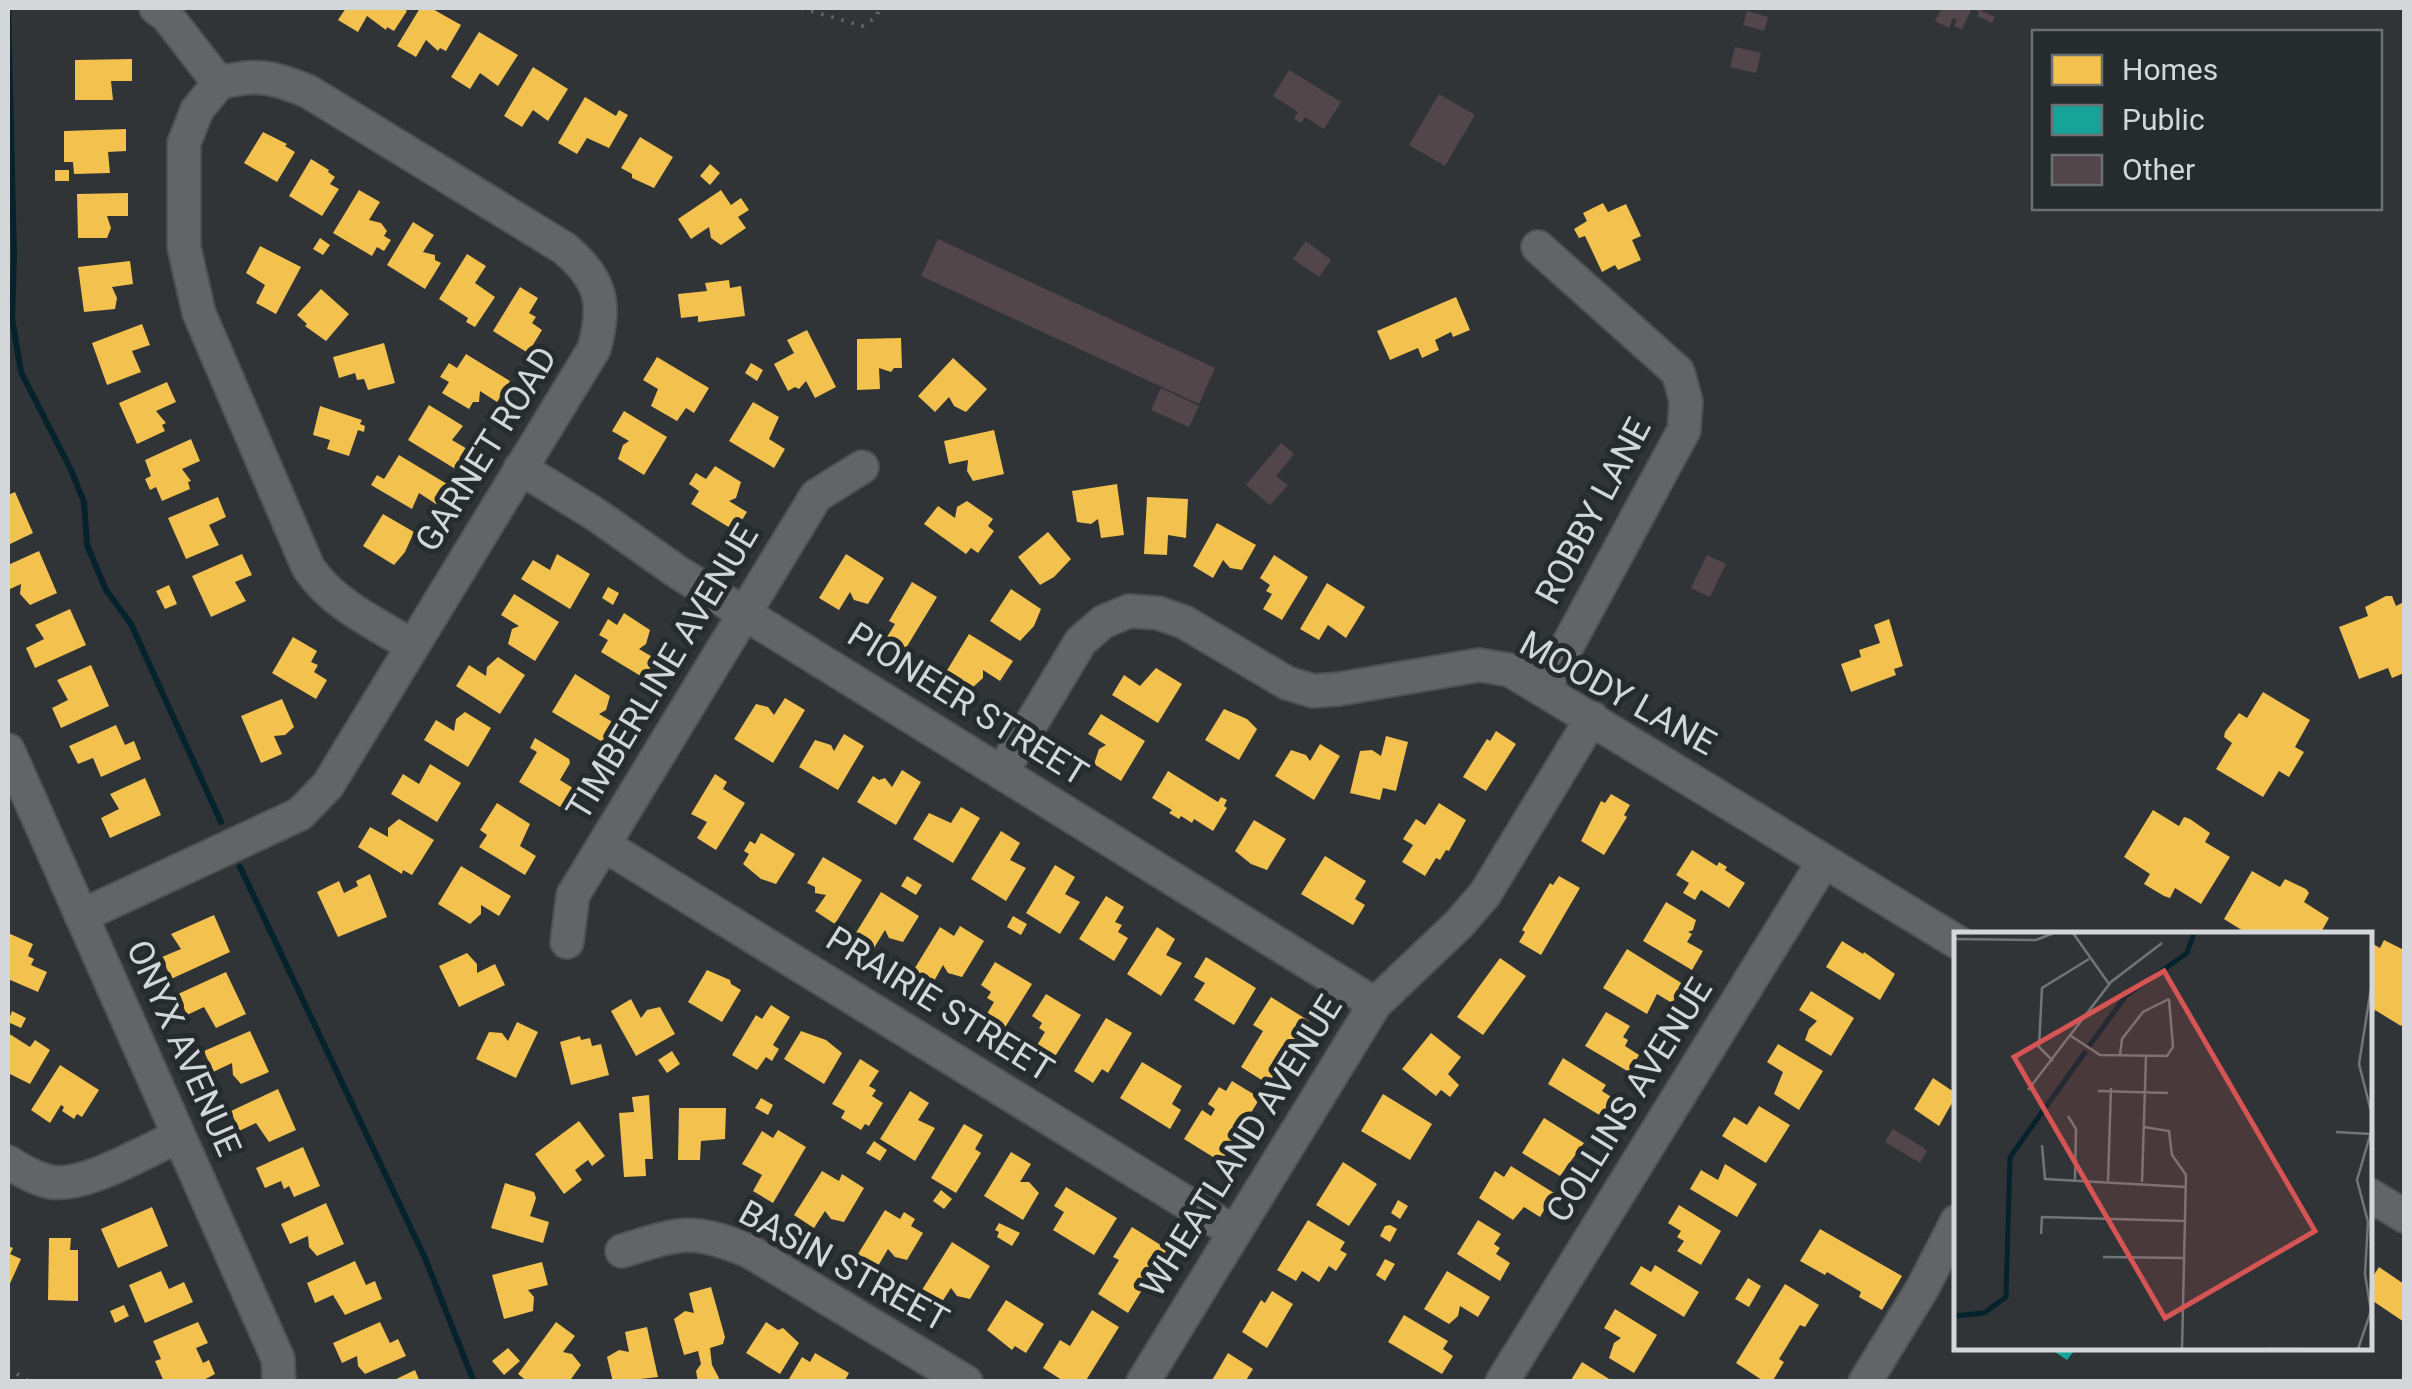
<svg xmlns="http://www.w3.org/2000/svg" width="2412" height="1389" font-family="Roboto,sans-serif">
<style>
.homes{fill:#f2c14e}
.public{fill:#17a398}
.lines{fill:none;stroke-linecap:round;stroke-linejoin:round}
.stream{stroke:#05222d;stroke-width:6}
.building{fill:#52464a}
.minor-casing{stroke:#4e5052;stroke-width:36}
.path{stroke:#616465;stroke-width:4;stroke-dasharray:2.5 8;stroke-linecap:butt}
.minor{stroke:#626466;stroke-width:32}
.labels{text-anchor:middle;stroke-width:10;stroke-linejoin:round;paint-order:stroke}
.street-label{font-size:35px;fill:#d4d7d9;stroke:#262b2d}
.inset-river{fill:none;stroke:#05222d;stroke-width:5}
.inset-road{fill:none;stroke:#727577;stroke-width:2.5}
.view{fill:#d65454;fill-opacity:0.15;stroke:#d65454;stroke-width:5}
.inset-edge{fill:none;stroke:#d4d7d9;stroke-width:5}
</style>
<rect width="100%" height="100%" fill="#313436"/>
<path class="homes" d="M346,8H402L407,11L394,31L387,27L386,30L367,16L358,32L338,20Z
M420,8H431L461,25L446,51L440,48L438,51L426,40L416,57L397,46Z
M479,32L518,55L498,86L480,73L470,89L451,77Z
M132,59V81H111L113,100H75V60Z
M533,67L568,89L548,121L533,110L522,127L504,116Z
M585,97L616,116L619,110L628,115L609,148L587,138L577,154L558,143Z
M126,129V151L108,152L110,173L74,174L73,162H64V131Z
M263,132L287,144L285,146L295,152L277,182L244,163Z
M640,137L673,157L654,188L632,178V174L621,168Z
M311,159L329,170L328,172L335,177L330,184L339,189L322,216L289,196Z
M710,164L720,173L710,185L700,176Z
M55,170H69V181H55Z
M359,190L380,202L369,220L381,223L387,231L384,236L391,240L384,251L377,247L372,256L333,233Z
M721,190L731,205L741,198L749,210L738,217L746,228L721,245L711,238L709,227L691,239L678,219Z
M128,193V216H107L111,228L107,238H78L77,194Z
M1603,203L1608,212L1626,204L1641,236L1632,240L1641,260L1618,270L1615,265L1602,272L1585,236L1579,238L1574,229L1587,221L1583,213Z
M413,222L434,235L423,252L435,255V260L441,263L425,289L387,265Z
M320,238L330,245L323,255L313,249Z
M260,246L301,267L276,314L256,303L265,285L246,273Z
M467,254L486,266L475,283L495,297L475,327L466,322L468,318L439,299Z
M130,261L133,284L112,287L117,298L115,309L84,312L78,267Z
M729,280L730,288L741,286L745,316L698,322V316L681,318L678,294L707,291L705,283Z
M520,287L538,298L529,313L536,317L532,323L542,330L528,353L493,331Z
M321,289L349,314L326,341L305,326L307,324L297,315Z
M1456,297L1470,330L1453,337L1451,332L1435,340L1439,350L1422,358L1418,348L1390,360L1377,331Z
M142,324L150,345L132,351L141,372L107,385L92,343Z
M807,330L836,387L815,398L806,381L799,389L795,387L788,391L774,364L794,353L787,340Z
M901,338L902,368H894L891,372L879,368L880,389L857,390V339Z
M384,343L395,383L368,390L364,379L357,380L355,373L339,378L333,357Z
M466,354L510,381L497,402L480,391L479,402H473L469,409L442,393L449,382L440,377L449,363L457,368Z
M657,357L709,388L694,413L686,408L677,421L651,406L658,389L643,380Z
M953,358L987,389L966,412L954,406L949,397L935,412L918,396Z
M751,363L763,370L757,381L745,373Z
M167,382L176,402L156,411L166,423L162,425L165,431L137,444L119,403Z
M753,402L779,417L769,439L785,449L774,468L729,441Z
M429,405L463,426L452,440L469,450L457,470L408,440Z
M320,406L362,420L360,424L365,426L364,432L358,430L349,456L327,449L330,440L313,435Z
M624,411L667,437L644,475L618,459L623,445L629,441L612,431Z
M994,430L1004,474L973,481L967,471L968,460L949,464L944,441Z
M191,439L200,461L182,469L191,481L188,482L190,489L162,501L156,487L150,490L145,479L151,476L145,460Z
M399,455L447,484L436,504L419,493L412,509L371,485L377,475L384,479Z
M715,466L741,482L736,498L729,501L747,512L735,531L691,504L699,491L689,484L696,473L706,479Z
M1117,484L1124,535L1101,538L1098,519L1091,524L1077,522L1072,491Z
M15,492L33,533L8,545V495Z
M218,497L226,517L209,525L219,545L186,559L168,518Z
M1147,497L1188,499L1186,538L1168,535L1167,555L1144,554Z
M967,501L993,519L988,526L994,531L978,553L971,548L966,554L924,524L938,506L955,518L957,507Z
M383,514L414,532L405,552L394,565L363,546Z
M1217,523L1256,545L1242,570L1230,568L1223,560L1213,578L1193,566Z
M1048,532L1071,559L1054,577L1040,585L1018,557Z
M39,551L57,593L30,605L20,594L21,584L8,590V565Z
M242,554L252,575L235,582L246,601L211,617L192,576Z
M557,554L590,574L570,609L521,579L533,560L550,570Z
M846,554L884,578L868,604L854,600L850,592L839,610L819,598Z
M1274,555L1308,577L1282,620L1263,609L1272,594L1266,591L1270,585L1260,578Z
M912,582L937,597L906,648L887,637L895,624L889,621Z
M1327,583L1365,607L1346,638L1328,625L1319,640L1300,629Z
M169,585L177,604L165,609L156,591Z
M608,587L619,593L613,605L602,598Z
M1011,589L1041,609L1034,626L1020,641L990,621Z
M514,594L559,622L535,661L508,644L512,629L519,626L501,615Z
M2386,596H2392L2396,606L2404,602V673L2392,678L2388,668L2359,679L2339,627L2368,616L2365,607Z
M70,609L86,645L35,668L26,648L44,639L35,625Z
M624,613L650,630L646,644L639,649L656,659L644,678L601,652L608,640L599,635L608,619L617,625Z
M1889,619L1903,666L1894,669L1896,675L1851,692L1841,664L1861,657L1859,650L1880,643L1874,625Z
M969,634L1013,661L1000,681L983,670V678L972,688L946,672Z
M293,637L317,651L311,662L318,665L314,672L327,680L316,699L272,673Z
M498,657L525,675L500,714L456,686L469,665L486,676L487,667Z
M91,665L109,706L61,728L52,708L68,700L57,680Z
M1156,668L1182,684L1158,723L1112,695L1124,675L1140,686Z
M575,674L610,696L606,710L599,714L616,724L604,743L552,712Z
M2263,692L2310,720L2295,747L2304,752L2289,777L2279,771L2263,797L2216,769L2232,743L2224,737L2225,732L2239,713L2247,718Z
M785,698L805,710L773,763L734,739L756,704L768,707L774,715Z
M282,699L294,727L285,735L274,736L282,754L261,763L241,716Z
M1224,709L1247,719L1257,729L1239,760L1205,740Z
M465,712L491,728L468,767L424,740L436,720L454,731L456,719Z
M1101,714L1145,741L1121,781L1094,764L1099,749L1106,745L1088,734Z
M116,725L125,745L134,741L141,759L101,777L93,758L78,764L69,746Z
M1496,731L1516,744L1486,791L1463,777L1487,739L1490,741Z
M844,734L864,746L838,790L799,767L815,740L831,745L834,751Z
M1386,736L1408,742L1396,791L1383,788L1380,800L1350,793L1360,751L1372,750L1381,756Z
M535,738L569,759L570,763L560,780L576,790L565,810L519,782L537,752L530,748Z
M1320,744L1340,756L1314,800L1275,776L1291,750L1306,755L1310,761Z
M430,764L461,783L437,822L391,794L403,774L419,784Z
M902,770L921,782L896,825L857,802L873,776L879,780L885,778L892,787Z
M1168,771L1218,802L1221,797L1227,800L1224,806L1227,808L1213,831L1194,819L1192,823L1181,816L1179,819L1169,813L1172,810L1152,798Z
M715,774L727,782L723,789L745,803L716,850L697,838L707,822L691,814Z
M145,778L161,815L110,838L101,818L119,809L110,794Z
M1611,794L1630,805L1624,815L1627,817L1604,855L1581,841L1601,801L1605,803Z
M497,803L530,824L520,846L536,856L525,875L479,847L487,835L480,830Z
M1439,803L1466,820L1449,851L1446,850L1440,860L1436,858L1425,876L1402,862L1413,845L1403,839L1416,819L1425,825Z
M961,807L980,818L953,863L913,839L929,813L951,823Z
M2153,810L2179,826L2184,817L2190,819L2210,833L2205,842L2230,857L2201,904L2175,888L2170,898L2164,896L2144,884L2150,874L2124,857Z
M399,819L434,840L412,875L403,870L402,874L358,847L370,827L388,837V828Z
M1254,820L1286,839L1267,870L1251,864L1235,851Z
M1001,831L1020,843L1010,860L1026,868L1006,901L971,879Z
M761,833L795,854L776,884L761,879L743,864L749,854L744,851L750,841L755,844Z
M1692,850L1717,866L1719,862L1727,867L1725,870L1745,883L1729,908L1701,890L1695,900L1683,893L1689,883L1676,875Z
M1325,856L1366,881L1355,899L1365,905L1353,925L1301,894Z
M823,857L862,880L835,924L815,911L826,895L815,893V887L807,883Z
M1055,865L1075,877L1065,894L1080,902L1060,934L1026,913Z
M461,866L511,896L499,916L481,905V914L470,924L438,904Z
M2252,871L2280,887L2285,879L2306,889L2309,893L2304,902L2329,918L2320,934H2248L2224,919Z
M370,874L387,917L338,937L317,892L339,881L344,893L358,886L356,881Z
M907,876L922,885L916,895L901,886Z
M1559,876L1580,888L1541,955L1519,942L1525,932L1522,930L1550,883L1553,885Z
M881,892L919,916L903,942L889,938L885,930L874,948L854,936Z
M1106,896L1124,907L1115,922L1122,925L1118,932L1128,938L1114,961L1079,939Z
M1666,902L1696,920L1693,930L1688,932L1692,934L1687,942L1703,951L1692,970L1643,941Z
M214,915L230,952L171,979L162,957L181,949L171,934Z
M1013,916L1027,924L1021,935L1007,927Z
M960,926L984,941L962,977L948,973L943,965L933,983L913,971L940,927L954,936Z
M1157,927L1175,939L1166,955L1182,963L1161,996L1127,974Z
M8,933L33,944L28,956L34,959L31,965L47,972L38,992L8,979Z
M2384,940L2404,950V1021L2401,1026L2375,1010L2370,1019V942L2380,948Z
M1842,941L1863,954L1864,952L1895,974L1880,1000L1826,967Z
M1627,949L1683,984L1672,1003L1657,994L1647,1014L1603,988Z
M467,953L477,964V973L495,964L505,985L459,1007L439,966Z
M1206,957L1256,988L1234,1025L1194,1000L1205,983L1194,977Z
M1500,958L1526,976L1483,1035L1457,1017Z
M995,962L1032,984L1004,1029L985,1017L994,1002L987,998L991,992L981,985Z
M707,970L730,980L731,984L741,990L722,1022L688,1002Z
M226,972L246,1014L216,1028L204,1007L187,1015L178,994Z
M1811,991L1854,1018L1831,1056L1805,1040L1809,1029L1817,1021L1799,1010Z
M1046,994L1081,1015L1054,1058L1036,1047L1045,1032L1039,1028L1042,1023L1032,1016Z
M1271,997L1309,1021L1268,1084L1241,1067L1263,1031L1253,1025Z
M631,999L641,1018L647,1010L660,1007L675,1034L636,1056L611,1011Z
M771,1005L790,1017L773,1045L779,1049L772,1061L766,1057L757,1070L732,1055L756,1015L762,1019Z
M12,1011L26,1018L21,1028L8,1022Z
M1606,1012L1630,1026L1623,1037L1628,1040L1625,1046L1639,1055L1629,1072L1585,1046Z
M1106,1018L1132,1033L1108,1073L1102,1069L1093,1083L1074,1071Z
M517,1022L538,1032L516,1078L476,1059L489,1032L502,1033L508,1041Z
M250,1031L269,1072L241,1084L233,1075L232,1063L213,1072L204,1051Z
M801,1031L826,1040L842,1053L824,1084L784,1059Z
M8,1033L30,1047L35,1040L50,1050L30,1084L8,1073Z
M1431,1033L1461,1057L1448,1074L1459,1085L1450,1097L1441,1090L1436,1096L1402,1069Z
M580,1036L581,1040L590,1038L592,1046L601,1044L609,1075L571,1085L560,1042Z
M1778,1044L1823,1071L1799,1110L1774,1094L1783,1072L1767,1062Z
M672,1051L680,1064L667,1073L658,1060Z
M1563,1058L1606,1085L1602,1091L1613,1098L1601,1116L1548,1084Z
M860,1059L879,1071L869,1086L876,1090L872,1096L883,1103L869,1126L865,1124L861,1130L841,1118L845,1111L832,1104Z
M1142,1062L1182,1086L1172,1104L1181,1110L1170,1129L1120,1098Z
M60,1065L99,1090L82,1117L77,1114L74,1119L62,1111L64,1107L61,1105L50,1123L31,1110Z
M1933,1078L1957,1094L1939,1126L1914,1109Z
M1232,1081L1260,1098L1221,1162L1184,1139L1202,1110L1211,1116L1215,1109L1208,1104L1219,1087L1226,1091Z
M278,1089L296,1130L269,1142L256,1123L239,1131L231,1111Z
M910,1091L929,1103L918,1120L935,1128L915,1161L880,1139Z
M1383,1094L1432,1124L1410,1160L1361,1131Z
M649,1095L653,1159H645L646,1176L624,1177L619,1113L634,1112L632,1097Z
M761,1098L773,1105L768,1115L755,1108Z
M1759,1106L1790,1125L1766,1163L1722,1136L1734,1117L1747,1125Z
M679,1108H726L725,1139L701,1141L700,1160H678Z
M1544,1118L1584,1143L1560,1176L1522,1153Z
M579,1121L605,1156L592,1166L588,1160L575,1170L582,1180L564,1194L535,1154Z
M964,1124L983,1135L975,1149L981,1153L956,1193L931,1178Z
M778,1130L806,1147L773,1203L753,1191L762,1175L742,1164L762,1131L773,1138Z
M874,1141L887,1150L880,1161L866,1153Z
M303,1147L320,1186L294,1197L289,1186L284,1189L281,1181L265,1188L256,1168Z
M1011,1152L1031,1164L1020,1182H1029L1039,1193L1023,1220L984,1196Z
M1343,1162L1377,1184L1349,1226L1316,1205Z
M1725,1164L1757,1184L1737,1217L1690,1189L1701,1170L1718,1180Z
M1511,1166L1554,1193L1540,1217L1524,1207L1513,1220L1479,1198L1495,1171L1504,1177Z
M822,1171L839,1181L842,1174L864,1188L844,1222L831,1219L825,1211L814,1228L794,1215Z
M505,1183L534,1192L536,1198L530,1216L549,1222L543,1243L491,1228Z
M1066,1187L1117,1218L1094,1255L1053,1230L1064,1212L1054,1206Z
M941,1190L952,1199L944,1209L933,1201Z
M1398,1200L1408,1206L1400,1219L1391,1213Z
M326,1203L344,1244L317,1256L309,1247L308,1236L290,1244L281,1224Z
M1679,1205L1721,1231L1701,1265L1677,1251L1684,1241L1677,1237L1681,1231L1668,1223Z
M152,1207L168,1246L118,1268L101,1229Z
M885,1210L900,1219L904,1212L915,1219L911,1226L923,1233L907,1260L895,1257L888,1249L878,1266L858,1254Z
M1308,1220L1345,1242L1340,1250L1347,1254L1336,1271L1329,1266L1319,1282L1302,1271L1296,1281L1277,1270Z
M1478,1220L1501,1234L1494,1244L1500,1248L1496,1254L1510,1263L1500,1281L1457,1254Z
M999,1223L1020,1233L1012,1246L997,1237L999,1232L995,1230Z
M1390,1225L1397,1229L1390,1242L1380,1236L1385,1226Z
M1132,1227L1167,1249L1128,1313L1098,1294L1119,1260L1113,1257Z
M1820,1229L1902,1276L1882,1310L1859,1297L1861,1292L1827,1272L1825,1275L1800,1261Z
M49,1238H71L70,1250H78V1301L48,1300Z
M952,1242L990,1266L970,1299L957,1296L951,1288L940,1305L920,1293Z
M8,1246L13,1248L10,1254L21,1259L8,1288Z
M1385,1259L1395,1264L1385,1281L1376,1275Z
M355,1261L366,1285L375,1281L382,1299L345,1315L333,1295L315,1303L307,1283Z
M542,1262L548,1285L528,1290L534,1297L533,1311L504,1319L492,1275Z
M1655,1265L1699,1292L1684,1317L1630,1284L1641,1266L1651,1272Z
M2379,1267L2404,1284V1322L2370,1299V1281Z
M161,1271L169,1289L184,1282L193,1302L145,1323L129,1285Z
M1447,1271L1490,1297L1478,1317L1460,1306L1458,1316L1449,1324L1424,1309Z
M1748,1278L1761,1286L1749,1307L1735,1299Z
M1785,1284L1819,1305L1805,1327L1800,1325L1779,1359L1784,1362L1772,1382H1765L1736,1363Z
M711,1287L725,1337L723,1344L710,1348L712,1365L719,1378L716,1382H698L696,1371L701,1364L698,1351L684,1355L674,1319L685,1311L694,1313L689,1293Z
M1272,1291L1293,1304L1267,1348L1242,1332L1261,1300L1265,1303Z
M1006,1300L1044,1324L1026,1353L1015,1346L1012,1350L987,1330Z
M124,1305L129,1316L115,1323L110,1311Z
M1615,1309L1657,1335L1634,1373L1609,1358L1614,1343L1621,1338L1604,1328Z
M1092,1310L1119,1327L1085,1382H1065L1043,1368L1060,1340L1070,1346Z
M1404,1315L1448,1341L1443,1349L1453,1356L1442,1374L1388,1342Z
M198,1322L208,1343L196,1348L203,1363L209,1360L215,1374L200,1382H164L155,1361L161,1359L153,1341Z
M380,1322L390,1343L398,1339L406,1356L365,1374L358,1366L357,1356L342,1363L333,1343Z
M556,1322L575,1336L563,1352L572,1354L581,1365L569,1382H528L518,1374Z
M766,1322L778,1330L783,1328L799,1343L780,1374L746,1353Z
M647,1327L658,1377L613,1382L607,1357L619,1350L629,1352L625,1332Z
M508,1348L520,1361L504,1375L492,1361Z
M815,1353L849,1373L844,1382L789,1379L802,1357L810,1362Z
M1228,1353L1253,1369L1245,1382H1211Z
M1582,1362L1614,1382H1574L1571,1380Z
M415,1370L420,1382H390Z"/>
<path class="public" d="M2046,1346H2078L2067,1360Z"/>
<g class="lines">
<path class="stream" d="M8,8L14,255L12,318L21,372L71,470L84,502L87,545L106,590L131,624L221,822
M240,867L425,1258L474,1382"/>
</g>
<path class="building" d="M1942,8H1959L1962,11L1963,8H1981L1980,10L1995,17L1992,23L1977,16L1979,12L1972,8L1962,29L1954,26L1957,20L1953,18L1949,28L1935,21Z
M1747,11L1768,17L1764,31L1743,25Z
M1735,47L1761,53L1756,73L1730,67Z
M1289,70L1341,102L1324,129L1305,117L1301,123L1294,119L1298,112L1273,96Z
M1439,94L1475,115L1445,166L1409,145Z
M938,239L1215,368L1199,404L921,276Z
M1306,241L1331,260L1319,277L1293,259Z
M1161,388L1199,406L1189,427L1151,410Z
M1281,443L1294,454L1276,476L1288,485L1270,505L1246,485Z
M1707,555L1726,564L1710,597L1691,588Z
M1893,1129L1927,1150L1920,1163L1885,1142Z"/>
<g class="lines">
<g class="minor-casing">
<path id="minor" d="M156,8L167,16L219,83
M219,83L197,110L184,143V247L199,313L308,567C332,604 375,623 413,646
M1538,247L1678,372L1686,401L1684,430L1544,689
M520,468L595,514L679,573L1375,1004
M8,750L278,1359L279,1382
M1002,772L1081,641L1103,622L1129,611L1158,613L1184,622L1287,683L1313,691L1339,689L1479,665L1510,670L1957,942
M604,845L1234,1232
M81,916L300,814L328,785L594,349C607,303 601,279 564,248L309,92C274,77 257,73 219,83
M567,942L573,895L816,496L862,467
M8,1162C21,1170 35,1179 51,1182C85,1188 147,1150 179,1136
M2370,1195L2404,1216
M622,1251C680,1233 691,1227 749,1251L966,1382
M1143,1382L1375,1004L1459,924L1485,894L1592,718
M1502,1382L1824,861
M1865,1382L1922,1289L1957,1221"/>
</g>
<path class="path" d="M801,8L862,26L877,17L879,8
M8,1368L30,1382"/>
<use href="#minor" class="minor"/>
</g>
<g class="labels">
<g class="street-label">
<text transform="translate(486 449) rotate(-58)" y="12">GARNET ROAD</text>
<text transform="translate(1593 511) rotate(-62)" y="12">ROBBY LANE</text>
<text transform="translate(662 672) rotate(-59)" y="12">TIMBERLINE AVENUE</text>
<text transform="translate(1618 693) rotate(29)" y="12">MOODY LANE</text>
<text transform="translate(968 704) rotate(32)" y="12">PIONEER STREET</text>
<text transform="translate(940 1004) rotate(32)" y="12">PRAIRIE STREET</text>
<text transform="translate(184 1048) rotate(66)" y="12">ONYX AVENUE</text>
<text transform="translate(1629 1100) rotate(-58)" y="12">COLLINS AVENUE</text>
<text transform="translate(1241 1146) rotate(-58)" y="12">WHEATLAND AVENUE</text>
<text transform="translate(844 1266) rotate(29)" y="12">BASIN STREET</text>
</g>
</g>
<g transform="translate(1954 932)">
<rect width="418" height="418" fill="#313436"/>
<path class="inset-river" d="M135,114L172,64L233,21L240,1M0,384L30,381L52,365L56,225L132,119"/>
<path class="inset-road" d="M119,1L155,52M0,7L82,8L100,1M418,50L405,132L418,183M117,104L146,123L213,124L219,115L215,67M166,123L168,107L189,80L215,67M99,129L85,115L88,56L135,27M74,158L157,50L208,11M144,159L214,161M114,184L122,197L121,248M190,195L215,199L218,223L232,243L228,417M382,200L417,202M88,213L91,247L232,255M154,249L157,156M188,250L192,124M87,302L88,285L231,289M149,325L230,326M313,417H346M404,417L417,379L411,342L414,290L403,248L418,197"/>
<path class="view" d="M210,39L361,299L211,386L60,125Z"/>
<rect width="418" height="418" class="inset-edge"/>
</g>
<rect width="2412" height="1389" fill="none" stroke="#d4d7d9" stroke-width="20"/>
<rect x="2032" y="30" width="350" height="180" fill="#262b2d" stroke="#6c7072" stroke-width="2.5"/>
<rect x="2052" y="55" width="50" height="30" fill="#f2c14e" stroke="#6c7072" stroke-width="2.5"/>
<text x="2122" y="80" font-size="30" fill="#d4d7d9">Homes</text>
<rect x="2052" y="105" width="50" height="30" fill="#17a398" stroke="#6c7072" stroke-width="2.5"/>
<text x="2122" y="130" font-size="30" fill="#d4d7d9">Public</text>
<rect x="2052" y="155" width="50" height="30" fill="#52464a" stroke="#6c7072" stroke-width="2.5"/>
<text x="2122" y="180" font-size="30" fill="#d4d7d9">Other</text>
</svg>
